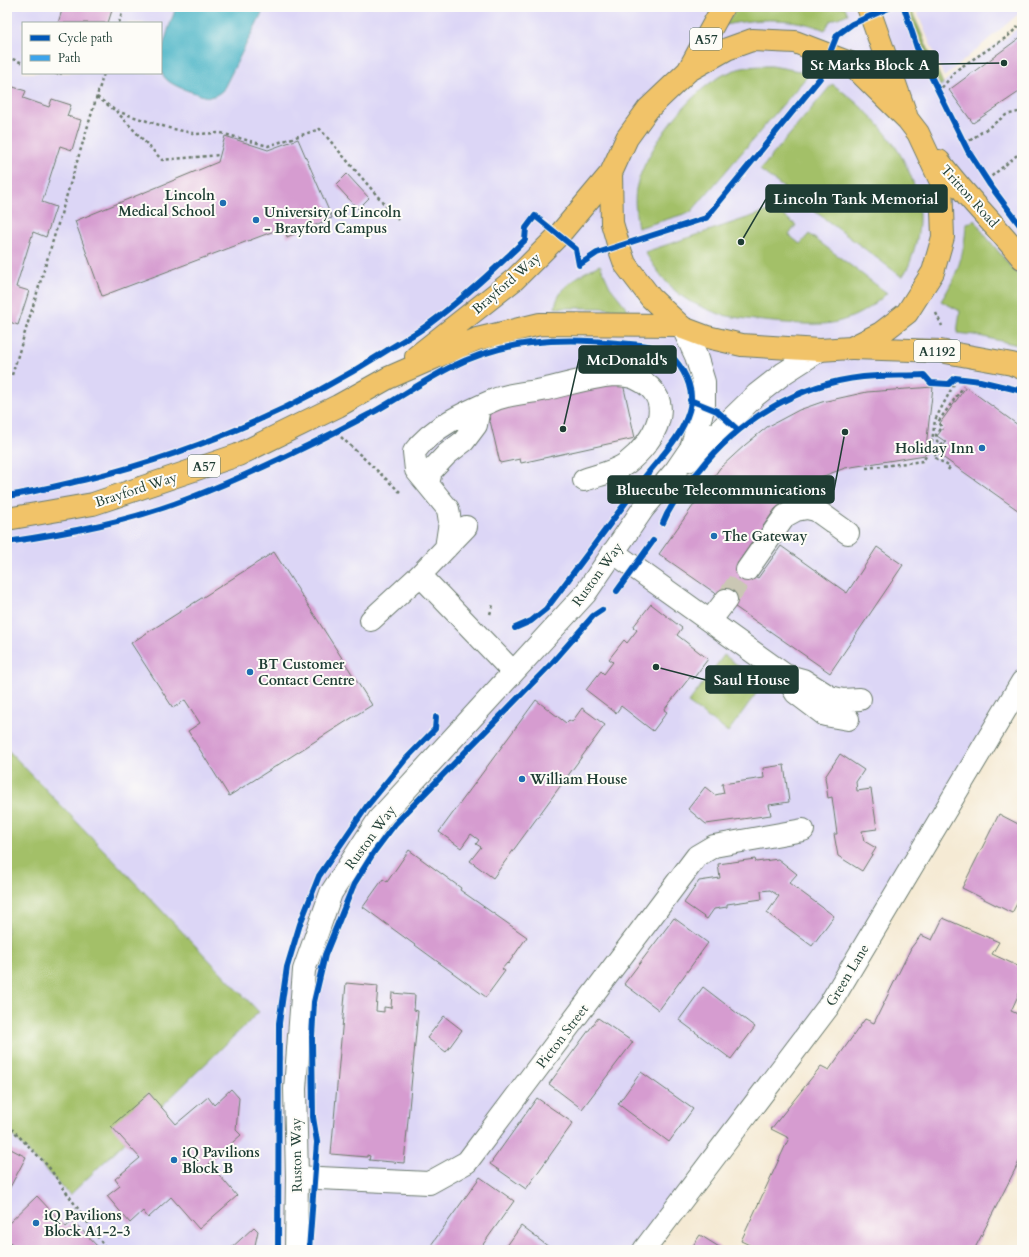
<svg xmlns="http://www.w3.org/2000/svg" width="1029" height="1257" font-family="Cardo,serif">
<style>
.built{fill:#dcd6f6;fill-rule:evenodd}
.green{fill:#a3c068;stroke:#617e4e}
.water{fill:#48b4c6;stroke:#34787d}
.building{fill:#d69cd0}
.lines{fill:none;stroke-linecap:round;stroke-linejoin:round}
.minor-tunnel{stroke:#cac7b4;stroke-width:22;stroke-dasharray:22 11;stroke-linecap:butt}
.minor-casing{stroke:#6a7a6c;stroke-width:24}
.major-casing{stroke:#6a7a6c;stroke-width:24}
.path{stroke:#6a7a6c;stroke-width:2.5;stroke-dasharray:3 3;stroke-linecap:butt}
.minor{stroke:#fff;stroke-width:22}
.major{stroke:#f1c369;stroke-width:22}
.quiet{stroke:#3da4eb;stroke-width:5;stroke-dasharray:10 5;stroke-linecap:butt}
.cycleway-casing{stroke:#fdfcf7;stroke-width:8}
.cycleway{stroke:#0057b8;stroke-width:6}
.poi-dot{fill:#1f6fb2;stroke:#fdfcf7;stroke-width:1.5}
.labels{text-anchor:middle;stroke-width:4;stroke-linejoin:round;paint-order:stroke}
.shield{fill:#fdfcf7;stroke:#62766e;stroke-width:1}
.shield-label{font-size:13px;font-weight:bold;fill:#1f3d34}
.poi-label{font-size:14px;font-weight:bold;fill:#1f3d34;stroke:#fdfcf7;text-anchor:start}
.street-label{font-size:14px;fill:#1f3d34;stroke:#fdfcf7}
.leader{fill:none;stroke:#1f3d34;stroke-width:1.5}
.callout-dot{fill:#1f3d34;stroke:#fdfcf7;stroke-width:1.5}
.callout{fill:#1f3d34;stroke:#1f3d34;stroke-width:1.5}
.callout-label{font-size:15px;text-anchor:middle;font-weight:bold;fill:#fff}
</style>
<rect width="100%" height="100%" fill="#fdfcf7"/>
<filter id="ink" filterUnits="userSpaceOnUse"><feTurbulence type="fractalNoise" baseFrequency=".025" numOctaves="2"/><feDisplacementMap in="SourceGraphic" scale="8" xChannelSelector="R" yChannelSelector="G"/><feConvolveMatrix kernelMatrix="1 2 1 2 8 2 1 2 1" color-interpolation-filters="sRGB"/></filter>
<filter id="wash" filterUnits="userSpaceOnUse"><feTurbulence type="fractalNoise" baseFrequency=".012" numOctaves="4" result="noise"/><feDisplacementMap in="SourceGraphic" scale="16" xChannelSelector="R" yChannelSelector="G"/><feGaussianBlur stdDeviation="0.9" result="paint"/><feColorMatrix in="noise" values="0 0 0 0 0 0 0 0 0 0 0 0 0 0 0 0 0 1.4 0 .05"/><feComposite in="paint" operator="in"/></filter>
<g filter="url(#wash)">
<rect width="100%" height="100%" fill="#f5ead4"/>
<path class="built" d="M7,7H904L940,86L958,69L1007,37L1022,24V682L828,1007L646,1250H7ZM23,23H161V73H23Z
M915,7H1022V11L944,77Z"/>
<path class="green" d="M737,7H845L848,14L830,21L825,30C794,17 758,18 725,25Z
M907,7H910L943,84L940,86Z
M772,66L810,73L691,212L638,228C636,216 634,201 636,189C644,151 693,85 730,72C743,66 758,66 772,66Z
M832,84C882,118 932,178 916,243C912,256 910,267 902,277L760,170Z
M774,209L796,225L789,235L800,244L809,234L887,293C872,308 853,319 832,323C811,327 745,320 723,315C712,312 700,306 689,301C670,290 656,270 645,252Z
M975,220L984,234L1022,280V346L975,335L957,333L960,311L941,301C957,277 965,252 966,224Z
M600,265L610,287L630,312L602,308H555C557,287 583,272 600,265Z
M724,655L763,684L728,732L688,703Z
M7,749L259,1012L70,1195L7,1130Z"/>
<path class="water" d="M176,7H265L223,90C212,100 206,97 192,92C185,90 170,84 165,78C153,63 171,24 176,7Z"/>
<g id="blocks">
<path class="building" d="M63,7H113L108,23H58Z
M1022,36V90L973,123L949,90Z
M7,85L26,91L23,98L49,107L52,99L71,105L67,116L81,120L72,150L60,146L42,202L56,207L46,237L33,232L16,287L29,291L18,325L7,321Z
M225,136L268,150L298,139L332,218L287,237L285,227L102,296L75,221L218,162Z
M347,174L369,198L358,209L336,185Z
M622,379L635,438L521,463L520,459L500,463L487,408Z
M933,387L925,455L845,468L821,477L796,491L775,509L737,564L758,578L781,546L847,593L877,547L903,565L830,673L659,554L720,468L745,445L767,427L799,410L822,402L867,392Z
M966,387L1022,428V513L938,454L946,442L937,436L944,427L940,423Z
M274,552L372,705L229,796L188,731L200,723L185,700L173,708L131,643Z
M651,604L682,628L677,635L708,659L693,679L690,677L664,710L667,712L653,731L621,706L616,713L586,690L601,671L604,674L613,662L609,659L624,640L627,643L637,630L633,627Z
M536,700L566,723L569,720L572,722L582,708L605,725L493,878L470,861L481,847L476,844L479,840L471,834L461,848L439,832Z
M840,754L864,770L856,782L857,791L871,789L877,829L862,831L864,841L876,848L862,871L838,856L834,834H837L832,797L828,798L825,777Z
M784,765L789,802L769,805L771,815L706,824L688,809L705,787L715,795L724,793L722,784L764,778L763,768Z
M999,814L1022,826V894L1012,913L962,888Z
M409,850L461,888L460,890L527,937L508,964L507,963L502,969L505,971L486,997L363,907L383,879L387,882Z
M755,859L756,862L778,859L797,874L789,883L834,916L812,946L767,913L779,896L770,890L761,891L762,899L727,904V907L714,909L707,919L684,903L699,881L720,878L718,864Z
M674,918L708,943L659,1010L624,984Z
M943,918L999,942L992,954L1022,968V987L1011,1011L1022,1016V1156L974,1250H760L741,1241L789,1138L771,1129L821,1066L829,1070L865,1019L874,1023L911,948L921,935L932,940Z
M346,983L378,986L376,1011L384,1012V1007L391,1008L392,993L415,995L414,1010L418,1011L404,1163L369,1160L370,1156L367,1155V1157L331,1154Z
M703,987L755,1027L731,1059L679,1020Z
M444,1016L462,1030L446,1052L427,1038Z
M598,1018L633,1042L582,1109L549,1084Z
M641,1072L693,1109L669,1142L618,1104Z
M231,1089L239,1098L236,1130L241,1135L209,1163L237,1196L199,1229L171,1197L148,1218L143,1211L130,1223L107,1196L120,1186L115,1179L140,1158L111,1126L149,1093L176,1124L208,1097L214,1105Z
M537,1098L573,1123L526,1189L490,1164Z
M7,1147L26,1157L7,1193Z
M480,1177L514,1201L479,1250H438L431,1245Z
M37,1196L66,1227L73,1221L101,1250H18L7,1239V1225Z
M521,1226L553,1250H504Z
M254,1227L258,1231L254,1250H229Z
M700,1235L724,1250H690Z"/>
</g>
</g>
<g filter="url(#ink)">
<use href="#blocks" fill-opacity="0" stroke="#6a7a6c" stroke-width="1"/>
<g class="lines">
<path class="minor-tunnel" d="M726,600L747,570"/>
<g class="minor-casing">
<path id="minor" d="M688,461L756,395L784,373L820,350
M428,484L431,471L447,454L464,441L476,425L479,407
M446,548L450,522L448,509L416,470L414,452C432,427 466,412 494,400C508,394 527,393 542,390C565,385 590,377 613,375C619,375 631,376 637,379C680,399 654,442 627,463C615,472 598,475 584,480
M613,552L785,675L803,680L830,697L842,700L860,699
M747,570L785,516L796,510L807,508L816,510L848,533
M420,575L513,672
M371,620L420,575L466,527
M710,621L726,600
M785,675L796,693L825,715L848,719
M297,1177L429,1183L467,1162L697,856L714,846L803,830
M296,1250L297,1177L295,1089L304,970L331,893L379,819L585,594L643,509L676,470L691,448L704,406V382L696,356L683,328
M644,1250L828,1007L1022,682"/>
</g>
<g class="major-casing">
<path id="major" d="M868,7L906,115
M752,40L795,42L850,63L908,120L918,133L941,182L943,237L933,272L907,313L881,333L851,348L820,350L742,345L707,337L683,328L651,298L625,264L619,247L612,223L611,173L627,138L648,109L688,71L727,49Z
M688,71L723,7
M939,161C965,196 995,224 1022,258
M853,348L940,351L1012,364L1022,368
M416,357L515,279L559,235L611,173
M7,519L93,504L238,455L338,406L388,378L477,339L540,324L678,325"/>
</g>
<path class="path" d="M119,23L124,7
M841,33L850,26
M7,57L23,63
M55,73L60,75L61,73
M938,92L958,69L1007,37L1022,23
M97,97L116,111L169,128L197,134L221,133L268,146L320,129L398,220
M116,111L162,160L219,155
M965,144L1006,115L1022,111
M987,180L1022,151
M936,313L942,326
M12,375L104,73
M341,437L400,492
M866,468L923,461L931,448L935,420L954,384
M948,470L950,467L934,457L942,444L937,441L936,435L941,427L938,422L964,386
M490,614L493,605
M7,1124L48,1166L107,1250"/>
<use href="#minor" class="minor"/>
<use href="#major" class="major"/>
<path class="quiet" d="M610,350V369"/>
<g class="cycleway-casing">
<path id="cycleway" d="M904,7L917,48L968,151L990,185L1022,228
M690,400L717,411L738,430
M7,496C34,492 61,485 87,479C193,453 294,410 386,351C400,342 416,334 429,324C463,299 495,269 525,240L526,228L535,216L576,249L579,265L597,253L706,218L820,78L837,35L852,24L891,7
M663,523C671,503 685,487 699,471C739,420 798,384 863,377C883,375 904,376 924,375L931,383L949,384L955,378L980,381L1022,391
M7,542C68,533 132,521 190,498C252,474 311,445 370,414C397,399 422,382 449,368C504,340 559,337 618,343C638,345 661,344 675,360C687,374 695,393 689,411C681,438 661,456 644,478C611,522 579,566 546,609L531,621L515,628
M617,591L653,541
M278,1250L279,1023L287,967L300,924L319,876L367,806L404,761L435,729L436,717
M309,1250L317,1142L313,1117L312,1037L314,1002L325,955L354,884L374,852L395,824L552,663L593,616L602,610"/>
</g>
<use href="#cycleway" class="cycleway"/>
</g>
</g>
<g class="poi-dot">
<circle cx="223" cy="203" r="4"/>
<circle cx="256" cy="220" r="4"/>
<circle cx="982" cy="448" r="4"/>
<circle cx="714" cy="536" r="4"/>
<circle cx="250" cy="672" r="4"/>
<circle cx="522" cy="779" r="4"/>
<circle cx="174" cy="1160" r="4"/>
<circle cx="36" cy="1223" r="4"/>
</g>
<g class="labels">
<g class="shield">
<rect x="690" y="28" width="32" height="22" rx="3"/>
<rect x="914" y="340" width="46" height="22" rx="3"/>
<rect x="188" y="455" width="32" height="22" rx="3"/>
</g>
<g class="shield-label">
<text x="706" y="44">A57</text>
<text x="937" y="356">A1192</text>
<text x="204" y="471">A57</text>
</g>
<g class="poi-label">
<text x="215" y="200" text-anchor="end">Lincoln<tspan x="215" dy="16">Medical School</tspan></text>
<text x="264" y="217">University of Lincoln<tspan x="264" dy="16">- Brayford Campus</tspan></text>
<text x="974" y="453" text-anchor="end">Holiday Inn</text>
<text x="722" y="541">The Gateway</text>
<text x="258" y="669">BT Customer<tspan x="258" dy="16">Contact Centre</tspan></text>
<text x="530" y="784">William House</text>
<text x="182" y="1157">iQ Pavilions<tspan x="182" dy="16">Block B</tspan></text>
<text x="44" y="1220">iQ Pavilions<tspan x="44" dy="16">Block A1-2-3</tspan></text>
</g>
<g class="street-label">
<text transform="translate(970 196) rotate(48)" y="5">Tritton Road</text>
<text transform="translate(506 283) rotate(-41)" y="5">Brayford Way</text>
<text transform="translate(136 489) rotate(-18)" y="5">Brayford Way</text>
<text transform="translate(597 574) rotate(-54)" y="5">Ruston Way</text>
<text transform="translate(370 837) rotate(-54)" y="5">Ruston Way</text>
<text transform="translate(847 975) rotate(-59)" y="5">Green Lane</text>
<text transform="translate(562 1036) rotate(-53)" y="5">Picton Street</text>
<text transform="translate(296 1155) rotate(-91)" y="5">Ruston Way</text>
</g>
</g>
<path class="leader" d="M1004 63L938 64M741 242L766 199M563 429L579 359M845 432L834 490M656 667L706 680"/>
<g class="callout-dot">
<circle cx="1004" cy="63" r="4"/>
<circle cx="741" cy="242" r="4"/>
<circle cx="563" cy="429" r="4"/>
<circle cx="845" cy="432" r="4"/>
<circle cx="656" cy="667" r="4"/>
</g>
<g class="callout">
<rect x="803" y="51" width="135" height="27" rx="4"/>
<rect x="766" y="185" width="181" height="27" rx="4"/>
<rect x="579" y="346" width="97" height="27" rx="4"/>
<rect x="608" y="476" width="226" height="27" rx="4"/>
<rect x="706" y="666" width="92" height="27" rx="4"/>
</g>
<g class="callout-label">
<text x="870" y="70">St Marks Block A</text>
<text x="856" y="204">Lincoln Tank Memorial</text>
<text x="627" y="365">McDonald's</text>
<text x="721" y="495">Bluecube Telecommunications</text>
<text x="752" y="685">Saul House</text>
</g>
<rect width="1029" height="1257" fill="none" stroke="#fdfcf7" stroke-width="24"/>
<rect x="22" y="22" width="140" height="52" fill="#fdfcf7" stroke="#a4b0a9"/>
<rect x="30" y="35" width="20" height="6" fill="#0057b8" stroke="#a4b0a9"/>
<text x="58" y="42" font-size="12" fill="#1f3d34">Cycle path</text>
<rect x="30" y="55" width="20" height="6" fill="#3da4eb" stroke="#a4b0a9"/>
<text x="58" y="62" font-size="12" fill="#1f3d34">Path</text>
</svg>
